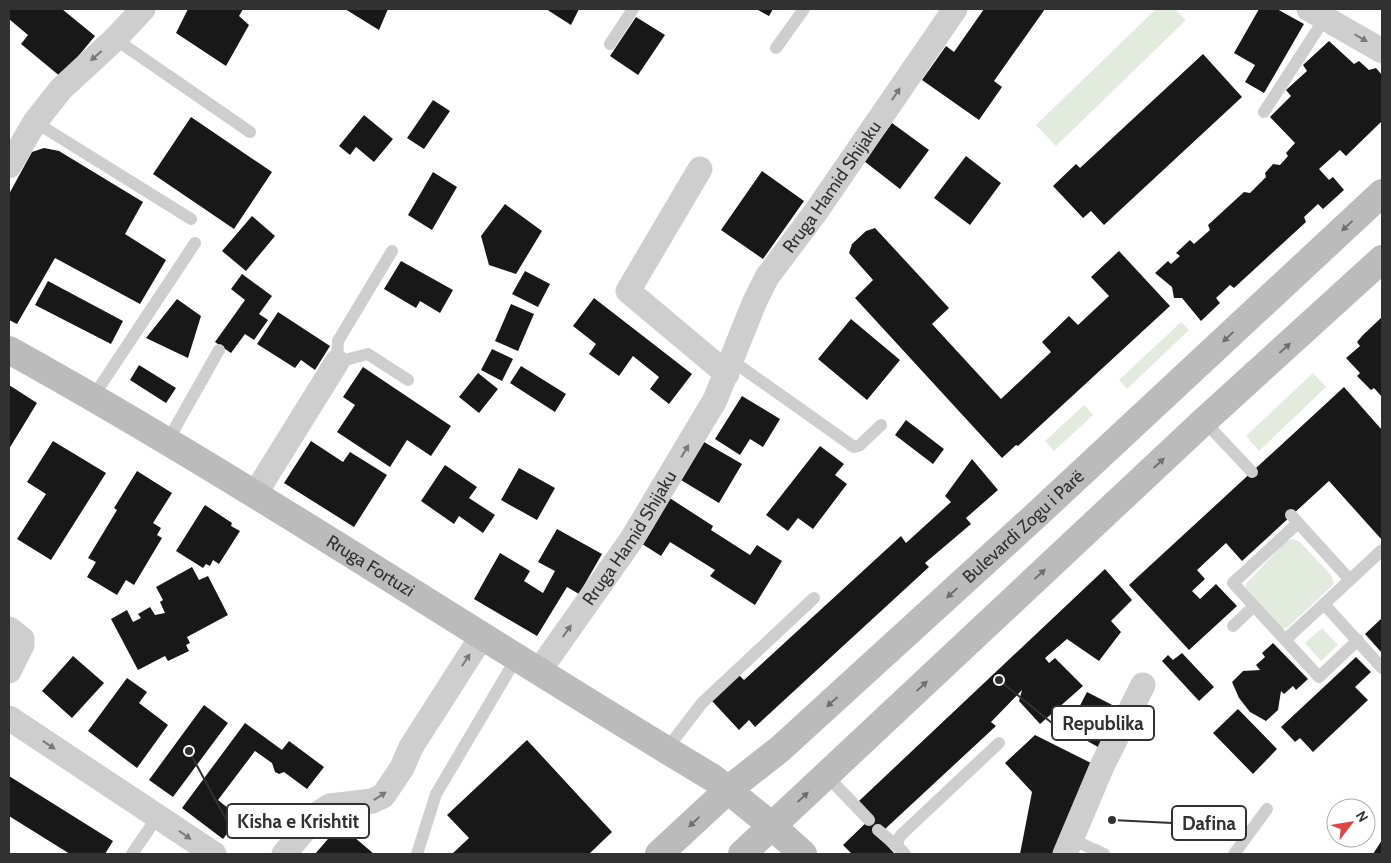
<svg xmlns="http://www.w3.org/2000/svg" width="1391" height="863" font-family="Cabin,sans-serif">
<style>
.green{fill:#e3eade}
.building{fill:#181818}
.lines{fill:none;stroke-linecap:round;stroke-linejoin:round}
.lane{stroke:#cecece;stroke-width:12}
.street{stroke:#cecece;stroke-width:25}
.secondary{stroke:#bbb;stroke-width:28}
.oneway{fill:#787878}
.oneway2{fill:#6f6f6f}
.labels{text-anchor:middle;stroke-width:5;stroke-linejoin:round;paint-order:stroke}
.street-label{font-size:18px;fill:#313131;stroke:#fff}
.leader{fill:none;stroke:#313131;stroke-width:2}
.callout-dot{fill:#313131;stroke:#fff;stroke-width:2}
.callout{fill:#fff;stroke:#313131;stroke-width:2}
.callout-label{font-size:19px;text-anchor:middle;font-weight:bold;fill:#313131}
</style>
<rect width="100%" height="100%" fill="#fff"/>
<path class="green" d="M1156,9H1175L1186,20L1056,146L1036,125Z
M1181,322L1189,330L1127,389L1119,380Z
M1313,373L1326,387L1259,451L1246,436Z
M1084,405L1093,415L1054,451L1045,441Z
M1293,539L1300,542L1331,575L1334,583L1331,587L1288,627L1282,629L1245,588L1246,584L1286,541Z
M1322,628L1338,645L1321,661L1305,643Z"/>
<path class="building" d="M9,9H62L95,36L61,77L21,44L28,35L9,19Z
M188,9H243L239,16L249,25L226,66L176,33Z
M345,9H388L379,30Z
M546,9H579L571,25Z
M756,9H773L769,16Z
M984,9H1045L994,81L1002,87L979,120L922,80L946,46L954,52Z
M1259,9H1277L1304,24L1264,93L1245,82L1255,65L1234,53Z
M636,17L665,35L638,75L610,56Z
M1329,41L1354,64L1359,61L1369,70L1376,68L1382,75V121L1346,156L1340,150L1319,169L1329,180L1333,177L1344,190L1323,209L1318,204L1304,217L1306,222L1234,288L1230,285L1216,298L1220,303L1201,321L1182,298H1174L1172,287L1155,273L1168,261L1171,264L1180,256L1176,253L1190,240L1194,244L1210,230L1208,225L1244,192L1250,193L1266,177L1265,173L1273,164L1280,165L1288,156L1286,153L1295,143L1270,117L1291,96L1286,90L1307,71L1303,65Z
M1203,54L1242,97L1104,225L1091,211L1083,218L1053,186L1076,164L1080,168Z
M433,100L450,111L424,149L407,138Z
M364,115L393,139L374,162L356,147L350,155L339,146Z
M191,117L272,172L234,229L153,174Z
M892,123L929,150L900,189L864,161Z
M44,148L59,151L143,202L125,234L166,260L140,304L55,258L17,324L9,320V194L32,152Z
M966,156L1001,183L970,225L934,198Z
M762,171L804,201L763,259L721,230Z
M433,172L457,187L432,230L408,215Z
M505,204L542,231L516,274L489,265L481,236Z
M252,216L275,236L246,271L222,251Z
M875,228L949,308L932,324L1001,399L1051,352L1042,342L1069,316L1078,325L1109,296L1091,277L1119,251L1170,306L1018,446L1016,445L1002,458L855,298L873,280L849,253L852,244L866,231Z
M401,261L453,290L440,313L420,301L416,308L384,289Z
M525,271L550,284L538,307L512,294Z
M242,274L272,296L259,314L268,320L254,340L245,334L231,353L215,342L245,300L231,289Z
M48,281L123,321L111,344L35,305Z
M594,298L692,374L669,404L650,389L659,377L633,356L619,376L589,354L596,344L573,326Z
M177,299L201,316L188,358L146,338Z
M511,304L534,314L518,351L495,341Z
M278,312L330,346L315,370L301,360L295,368L257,344Z
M1382,317V397L1374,388L1371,390L1357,376L1360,373L1346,358L1360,346L1357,342L1363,335Z
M851,319L900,360L867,400L818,359Z
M492,349L513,359L502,381L481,370Z
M139,365L176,388L166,403L130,380Z
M521,366L566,394L555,412L510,383Z
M363,367L451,426L431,456L407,440L390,467L337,432L355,405L343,397Z
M478,373L498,389L479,413L459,397Z
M9,385L37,403L9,449Z
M1344,387L1382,430V540L1329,481L1242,561L1226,543L1197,570L1205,579L1192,591L1200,599L1216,584L1237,606L1189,650L1129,585Z
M742,396L780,419L763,447L750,439L740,455L715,439Z
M906,420L944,449L933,464L895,435Z
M53,441L106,473L51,560L17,539L46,494L27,482Z
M311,441L343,462L350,452L387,475L354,527L284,483Z
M704,442L742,464L719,503L681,480Z
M820,446L844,464L835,475L847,484L813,529L798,518L788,531L766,515Z
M972,459L998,490L966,518L971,524L925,563L929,567L755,727L749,720L739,730L712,701L739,675L744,680L901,536L906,543L951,502L945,496Z
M445,465L477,487L469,498L495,515L483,533L459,516L454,524L421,501Z
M519,468L555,488L537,520L501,500Z
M137,471L172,493L153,523L161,528L157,535L162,538L134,585L126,580L117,595L87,577L96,562L88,558L117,510L114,508Z
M665,495L713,526L711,530L750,555L757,545L782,561L755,605L710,576L715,570L670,542L661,556L636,540Z
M205,505L232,523L231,526L240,531L219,564L213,560L210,566L206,564L203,568L176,551Z
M557,529L602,554L579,594L567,587L537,636L474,599L500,553L530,571L524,581L543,593L555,571L538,562Z
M192,567L199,580L208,576L228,615L187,637L190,643L186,645L189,651L168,661L165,656L138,670L111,619L127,610L133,622L141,618L138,614L150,607L155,615L165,613L160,602L163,600L156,587Z
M1105,569L1132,600L1111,621L1121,632L1099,661L1067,639L1045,658L1049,663L1055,658L1083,686L1040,724L1019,701L1022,690L991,722L996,726L885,829L875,833L895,854H852L843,845L873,816L859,801Z
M1382,618V653L1365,634Z
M1273,643L1308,679L1296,690L1293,686L1284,694L1281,691L1278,710L1266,721L1250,712L1239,698L1232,682L1243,671L1260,670L1256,665L1265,657L1262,653Z
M1182,653L1214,687L1199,701L1162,661L1168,655L1173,660Z
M73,656L104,683L72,718L42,691Z
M1356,657L1371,672L1355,687L1368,700L1313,752L1300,738L1295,742L1281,727Z
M127,678L147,692L139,703L168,725L137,768L88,731Z
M1087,692L1118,708L1098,747L1082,738L1089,725L1074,717Z
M204,705L228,723L173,797L149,780Z
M1238,709L1277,749L1253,774L1213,733Z
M245,723L282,750L289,741L324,767L307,789L284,772L279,774L275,772L272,763L255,751L218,800L239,817L223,839L182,808Z
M1035,735L1093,764L1057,854H1020L1032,792L1005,763Z
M527,740L612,832L589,854H452L469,838L447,815Z
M9,776L113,841L105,854H70L9,816Z
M340,825L374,854H315Z
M1382,840V854H1373Z"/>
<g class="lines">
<path class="lane" d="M115,39L250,132
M610,44L633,9
M776,48L804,9
M1264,112L1325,18
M35,122L191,219
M392,251L338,341L337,362L368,354L408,380
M731,360L854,447L860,445L881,425
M93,397L195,243
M1204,421L1252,472
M167,442L219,350
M1291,515L1350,580
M1298,523L1233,583L1319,677L1358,640
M1324,604L1382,550
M1233,626L1254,606
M1285,640L1324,604L1382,668
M666,750L702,703L814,598
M826,775L869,820
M878,830L898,847
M1071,839L1104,854
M132,854L158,816
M417,854L436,794L517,657
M905,854L898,847V840L901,835L999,743
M1234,854L1267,809"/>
<g class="street">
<path d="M1309,9L1382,51"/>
<path d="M9,166L35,122L61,89L115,39L143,9"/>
<path d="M700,169L628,291L727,374"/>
<path d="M255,494L337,362"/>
<path d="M9,629L22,639V645L9,671"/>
<path id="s1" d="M539,671L632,539L715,400L755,301L767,277L815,213L955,9"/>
<path d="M9,718L214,854"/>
<path d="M284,854L318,814L330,806L372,801L383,796L402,768L411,747L482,636"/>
<path d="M1065,854L1103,764L1143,685"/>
</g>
<g class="secondary">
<path id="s2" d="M9,350C249,483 477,637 713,778L772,826L803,854"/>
<path id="s3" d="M659,854L729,789L780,749L1032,519L1382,193"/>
<path d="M742,854L1204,421L1382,259"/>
</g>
</g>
<defs><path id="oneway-solid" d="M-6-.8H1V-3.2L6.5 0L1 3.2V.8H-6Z" transform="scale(1.25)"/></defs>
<g class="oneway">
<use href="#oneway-solid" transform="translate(1361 38) rotate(30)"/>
<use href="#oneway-solid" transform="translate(96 56) rotate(139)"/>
<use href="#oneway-solid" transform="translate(896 94) rotate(-56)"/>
<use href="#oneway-solid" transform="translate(685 451) rotate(-59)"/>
<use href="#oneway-solid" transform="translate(567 631) rotate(-55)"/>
<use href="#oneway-solid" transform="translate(466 660) rotate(-57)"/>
<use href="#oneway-solid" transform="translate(49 745) rotate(33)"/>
<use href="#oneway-solid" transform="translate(380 796) rotate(-33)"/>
<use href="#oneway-solid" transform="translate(185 835) rotate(35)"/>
</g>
<g class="oneway2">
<use href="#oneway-solid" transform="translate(1347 226) rotate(137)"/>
<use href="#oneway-solid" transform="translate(1228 337) rotate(137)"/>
<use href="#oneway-solid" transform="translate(1285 348) rotate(-42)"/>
<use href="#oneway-solid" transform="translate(1159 463) rotate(-43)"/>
<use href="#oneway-solid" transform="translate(1040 574) rotate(-43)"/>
<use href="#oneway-solid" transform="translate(952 593) rotate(138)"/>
<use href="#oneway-solid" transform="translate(922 686) rotate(-43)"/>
<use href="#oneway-solid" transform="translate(832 702) rotate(138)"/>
<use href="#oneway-solid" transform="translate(803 797) rotate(-43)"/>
<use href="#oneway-solid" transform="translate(694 822) rotate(137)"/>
</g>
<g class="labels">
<g class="street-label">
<text dy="6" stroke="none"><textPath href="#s1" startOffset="568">Rruga Hamid Shijaku</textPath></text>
<text dy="6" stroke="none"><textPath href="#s3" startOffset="490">Bulevardi Zogu i Parë</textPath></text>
<text dy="6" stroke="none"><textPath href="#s1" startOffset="161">Rruga Hamid Shijaku</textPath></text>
<text dy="6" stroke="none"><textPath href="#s2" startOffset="421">Rruga Fortuzi</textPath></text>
</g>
</g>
<path class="leader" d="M999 680L1052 723M189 751L227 821M1112 820L1172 823"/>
<g class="callout-dot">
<circle cx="999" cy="680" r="5"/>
<circle cx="189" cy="751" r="5"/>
<circle cx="1112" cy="820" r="5"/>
</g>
<g class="callout">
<rect x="1052" y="706" width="102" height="34" rx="5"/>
<rect x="227" y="804" width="142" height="34" rx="5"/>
<rect x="1172" y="806" width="74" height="34" rx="5"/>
</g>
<g class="callout-label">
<text x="1103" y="730">Republika</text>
<text x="298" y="828">Kisha e Krishtit</text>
<text x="1209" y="830">Dafina</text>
</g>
<rect width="1391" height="863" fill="none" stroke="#313131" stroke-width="20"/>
<g transform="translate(1351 823) rotate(59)"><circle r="24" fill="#ffffff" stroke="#adadad"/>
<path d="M0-4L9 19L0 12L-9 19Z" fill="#da4641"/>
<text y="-8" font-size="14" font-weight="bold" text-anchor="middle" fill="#313131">N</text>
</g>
</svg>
